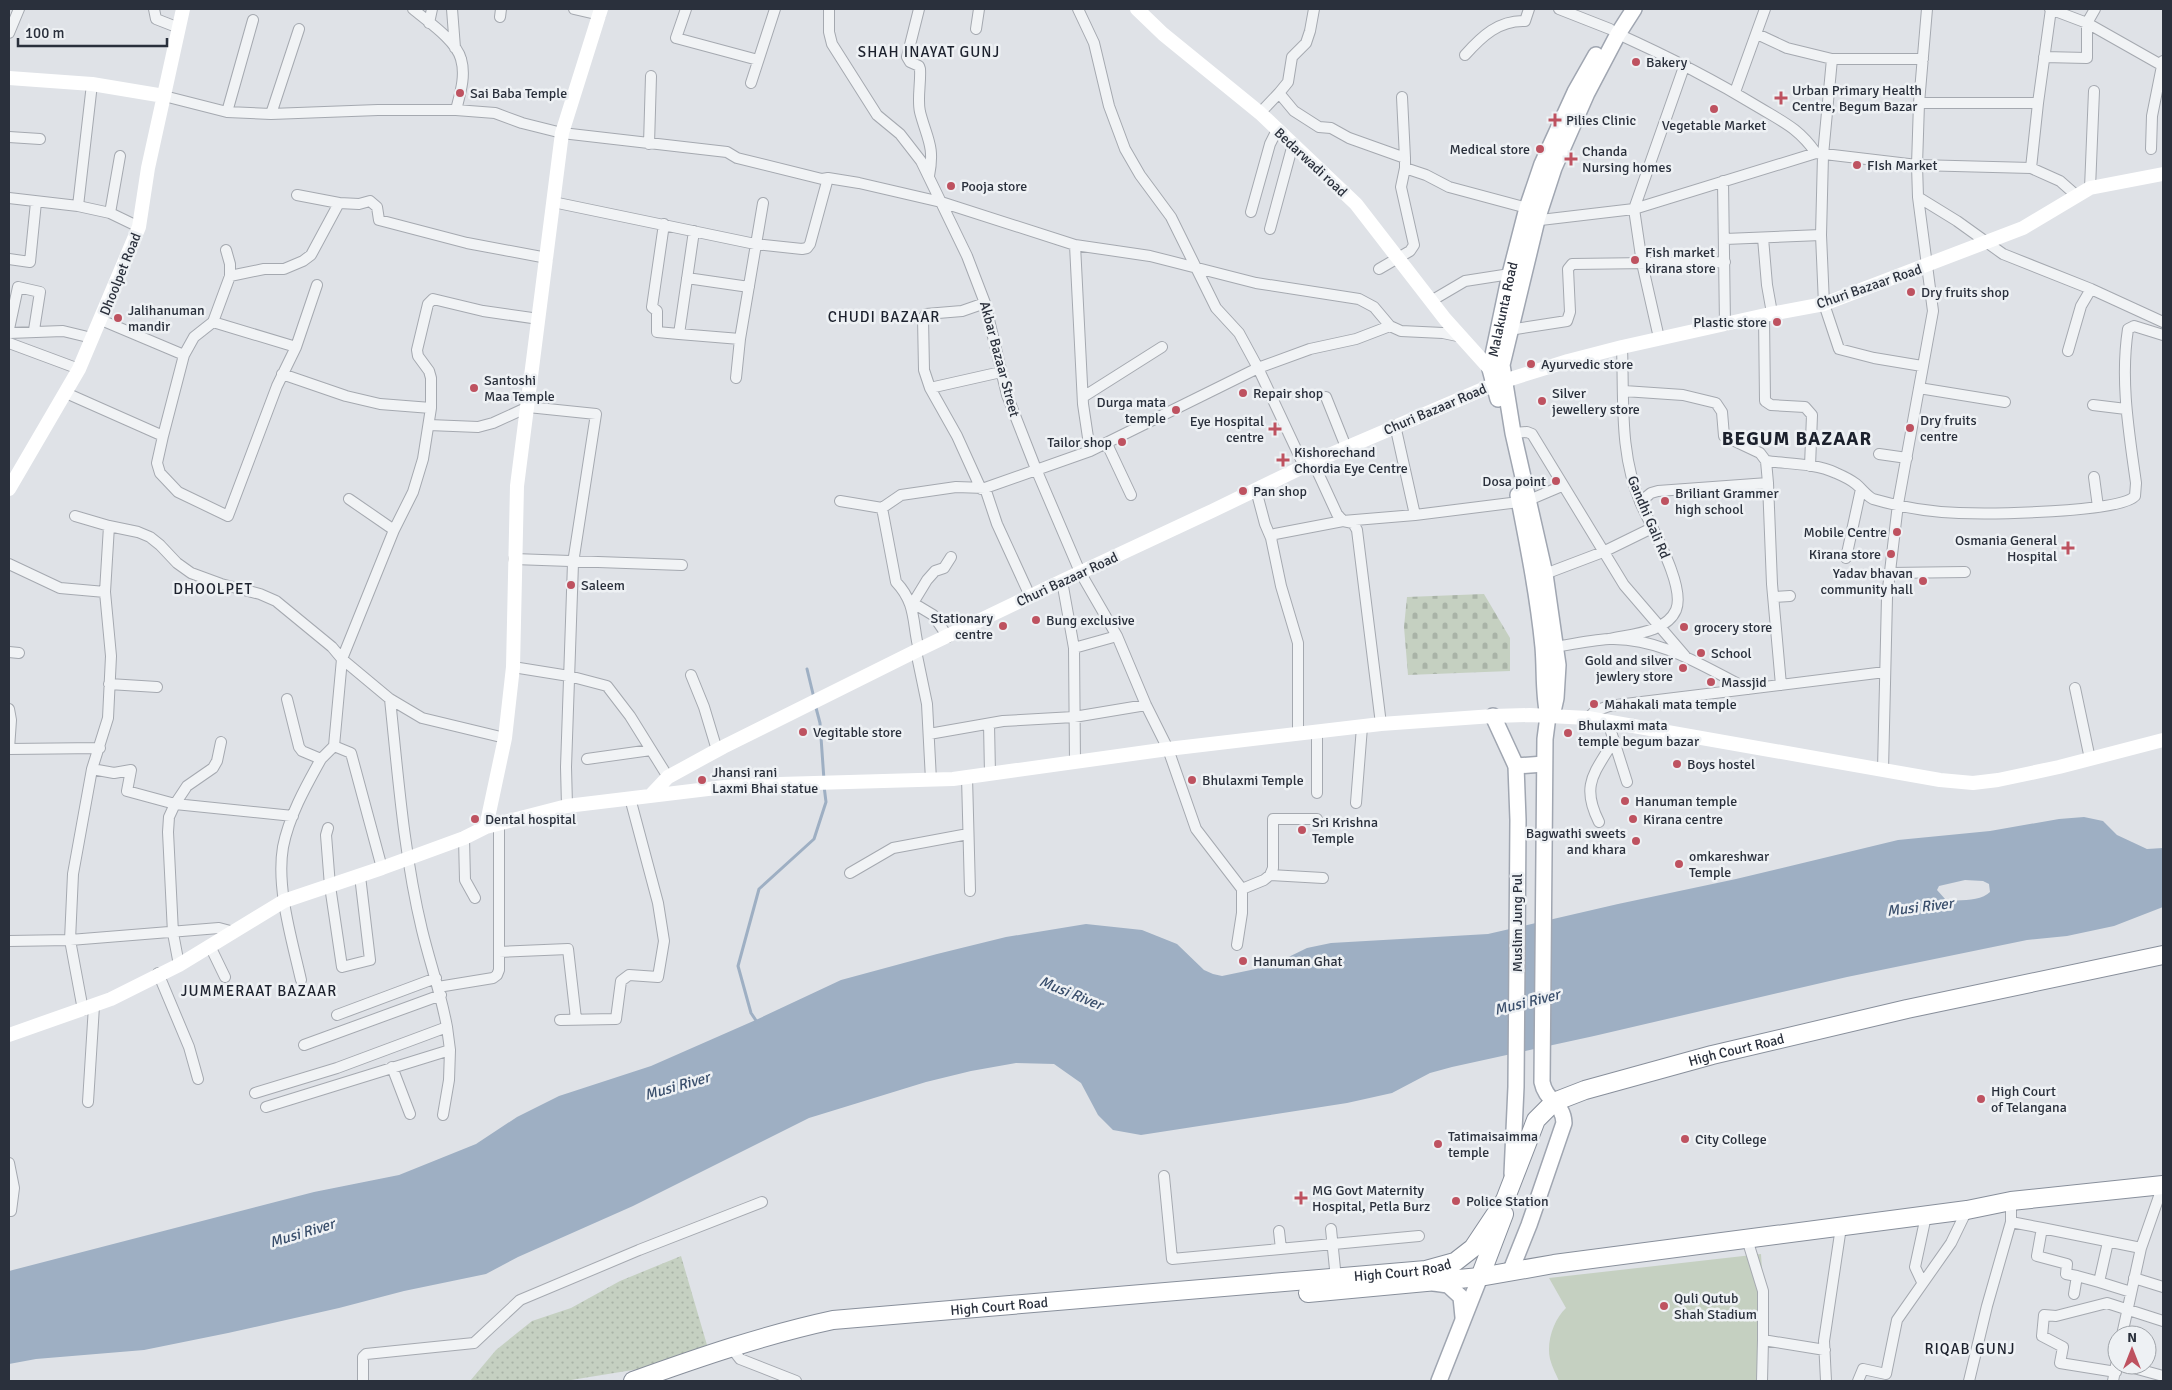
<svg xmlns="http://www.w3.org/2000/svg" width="2172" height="1390" font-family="Signika,sans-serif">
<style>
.green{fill:url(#green-dots)}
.cemetery{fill:url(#cemetery-stones)}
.pitch{fill:#c5d0c1}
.water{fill:#9eafc3;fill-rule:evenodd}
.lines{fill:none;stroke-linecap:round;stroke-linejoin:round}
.stream{stroke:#9eafc3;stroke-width:3}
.street-casing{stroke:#a5a9b0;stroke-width:12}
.primary-casing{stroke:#a0a6b1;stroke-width:18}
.highway-casing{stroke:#888f9b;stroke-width:20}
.street{stroke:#f1f3f5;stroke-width:10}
.secondary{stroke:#fff;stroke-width:14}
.primary{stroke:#fff;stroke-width:15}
.highway{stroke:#fff;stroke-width:18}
.poi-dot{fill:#be5260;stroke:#eef1f4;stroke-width:2}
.labels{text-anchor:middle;stroke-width:5;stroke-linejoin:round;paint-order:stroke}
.poi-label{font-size:14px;fill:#2a303c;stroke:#eef1f4;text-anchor:start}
.street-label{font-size:14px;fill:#2a303c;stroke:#eef1f4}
.neighbourhood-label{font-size:15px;letter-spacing:1px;fill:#1c212d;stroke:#eef1f4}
.water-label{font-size:15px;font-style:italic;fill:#394e6b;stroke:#eef1f4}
.district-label{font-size:19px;font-weight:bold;letter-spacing:1px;fill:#1c212d;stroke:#eef1f4}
</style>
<defs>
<pattern id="green-dots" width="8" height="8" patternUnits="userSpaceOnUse" patternTransform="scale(1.25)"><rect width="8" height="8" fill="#c5d0c1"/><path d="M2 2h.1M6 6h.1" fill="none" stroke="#a9b3a7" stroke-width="1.8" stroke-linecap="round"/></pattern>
<pattern id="cemetery-stones" width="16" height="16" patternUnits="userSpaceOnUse" patternTransform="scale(1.25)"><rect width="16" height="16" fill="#c5d0c1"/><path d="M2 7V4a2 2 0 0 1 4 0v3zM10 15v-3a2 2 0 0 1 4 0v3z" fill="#a9b3a7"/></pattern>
</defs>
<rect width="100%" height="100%" fill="#dfe2e7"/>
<path class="green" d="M681,1256L707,1345L645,1368L565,1381H470L496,1350L532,1321L571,1308L620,1281Z"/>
<path class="cemetery" d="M1484,594L1510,638V671L1408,675L1404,627L1407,597Z"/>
<path class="pitch" d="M1761,1254L1768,1368L1755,1381H1559C1556,1374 1552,1367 1550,1359C1546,1342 1554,1319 1566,1308L1549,1278Z"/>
<path class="water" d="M2084,817L2103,821L2117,835L2147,849L2163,848V907L2114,926L2067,936L2027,940L1847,977L1594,1036L1452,1067L1430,1073L1392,1093L1347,1103L1141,1135L1113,1130L1098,1115L1081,1083L1054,1064L1016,1063L971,1071L926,1082L809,1118L633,1206L518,1257L486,1274L404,1291L339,1308L228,1333L144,1350L36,1359L9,1364V1271L314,1192L399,1175L476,1144L517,1117L559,1096L651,1066L758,1019L841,980L937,954L1006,937L1086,924L1142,930L1177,944L1204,970L1213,974L1222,976L1270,966L1307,948L1331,943L1488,934L1618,904L1736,879L1898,840L1990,831L2059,819ZM1965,880L1983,881L1989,884L1990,892C1981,901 1959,901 1946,900L1937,890L1939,886Z"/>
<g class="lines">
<path class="stream" d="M807,669L814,698
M815,704L820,723L824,780
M757,1022L751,1013L738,966L759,889L814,839L826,802L824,786"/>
<g class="street-casing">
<path id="street" d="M154,9L156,19L179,28
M413,9C427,21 456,40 461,59C466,76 460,94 456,110
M452,9L455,48
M574,9L600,15
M686,9L676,38L758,60
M829,9V32L832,44L877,115L900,134L921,161L967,256L985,303L1007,395L1036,469L1080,572L1117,636L1146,705L1168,749L1196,829L1242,889V913L1237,945
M919,9L907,57L910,62L919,66L920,69C921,83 917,99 920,112C927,139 935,146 929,176
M1078,9L1094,43L1109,106L1125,149L1140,175L1171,217L1216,308L1239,333L1258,368L1304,466
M1314,9L1310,31L1306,43L1292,57L1288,82L1279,93L1294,111L1319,127L1331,128L1349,138L1405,158L1402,97
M1559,9L1610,29
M2050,9L2087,23L2163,66
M500,17L501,9
M429,23L432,9
M976,29L979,9
M9,33L19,9
M1618,34C1667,56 1714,80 1760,108C1785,123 1799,129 1816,153
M1757,34L1787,48L1832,59H1923
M1465,55C1482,36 1499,20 1525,21L1529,9
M2044,57L2087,58V23L2095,9
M1832,59L1823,155L1821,235L1824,304L1839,349L1874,358L1922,366
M751,83L775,9
M92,84L78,206L110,213L120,156
M1735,92L1765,9
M164,96L227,112L271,114L378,110H456L495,113L522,123L562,133L727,152L737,158L822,179L828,178L859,183L941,202L1075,245L1150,256L1256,283L1359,299L1374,307L1390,326
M1919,103H2038
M227,112L253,20
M1260,113L1279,93
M271,114L299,29
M9,137L40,139
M649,144L651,76
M2151,149L2152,116L2163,61
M1405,158V168L1426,175L1449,187L1527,208
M2031,168L2038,103L2051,9
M1723,181L1725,325
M2090,188L2094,91
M1918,197L1957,221L2003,254L2091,289L2163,322
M9,198L78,206
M553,202L755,244L802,249L807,248L810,244L828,178
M339,203L359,204L370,201L377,207L379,220L467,243L547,258
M1251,212L1270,144L1277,130
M110,213L139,227
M1532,221L1634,209L1816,153L1917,165L2031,168L2060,181L2077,196
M664,224L652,307L657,311V332L679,334L694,231
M1270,229L1293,144
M1763,238L1767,285L1772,313
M1725,239L1821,235
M1075,245L1083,404L1090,451
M9,259L30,262L36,202
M1379,269L1410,251L1414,245L1401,187L1405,168
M230,276L264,269H284L303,261L311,255L339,203L297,195
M687,278L749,287
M1431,301L1465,281L1510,274
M1764,316L1765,401L1771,405L1805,407L1812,415L1810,466
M101,320L184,355
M213,322L296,347
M9,329L18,287L40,292L34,330
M1509,330L1567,321L1570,312L1568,269L1572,264L1725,262
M9,333L63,331L92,338
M679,334L740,339
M1659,338L1642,263L1634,209L1685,64
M9,343L79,369
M2068,351L2081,306L2091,289
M282,374L346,396L380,404L431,408
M736,378L740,339L763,203
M930,388L1001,372
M1919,388L2005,402
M1624,391L1683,395L1716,403L1722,412L1724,436L1760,453L1766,461
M66,393L163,436L184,355L194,337L213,322L230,276V264L226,250
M1083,397L1162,347
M1326,397L1346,447
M2093,405L2126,409
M429,425L478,427L493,423L528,407L596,414L573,563L566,767L567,806
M1395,425L1415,515
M1513,433L1527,432L1532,434L1624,585L1685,656
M163,436L157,463L160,473L178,492L228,516L277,386L296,347L317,285
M1107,444L1131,495
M1879,454L1907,458
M1313,462L1337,514L1343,521L1353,523L1357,530L1381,724
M2094,477L2098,507
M1768,483L1766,461C1788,464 1815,463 1836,473C1843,476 1851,480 1856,484C1862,489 1867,496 1873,499C1900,507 1931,512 1959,513C1986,514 2121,513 2135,496L2136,483C2129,432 2120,381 2128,329L2134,326L2163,335
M985,488L997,524L1030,596
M981,489L957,436L930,388L924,370L923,318L926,314L962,311L985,303
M1256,490L1265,524L1271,538
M349,499L394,530
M1529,500L1562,486
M840,501L882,508L901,495L956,487L985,488L1090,451L1258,368L1310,349L1356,339L1390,326L1401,331L1443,333L1462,337
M1640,502L1651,493L1658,491L1768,483L1772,584L1781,685
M882,508L896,582C917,604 912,624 919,650
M75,516L109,526L105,592L111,656L108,718L92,769L73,874L70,940L83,1010
M109,526L138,532L150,537L160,545L177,563L191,573L221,584L260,594L276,601L332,647L342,659L390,699L422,718L505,738
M1846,558L1861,489
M514,559L682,565
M9,564L60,588L105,592
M1890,573L1965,572
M1545,574L1603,552L1652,528
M1062,581L1074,648L1075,762
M1775,597L1790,596
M913,603L933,615L948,637
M913,610V603L927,580L935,571L944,568L951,557
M1609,639C1631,634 1666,633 1676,610C1686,586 1651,527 1641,504C1619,454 1624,400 1622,347
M1556,647C1573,644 1592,640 1609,639C1660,637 1704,667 1748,689
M1074,648L1117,636
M916,651L927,704L931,780
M9,652L19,653
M513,667L569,676L607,686L630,716L668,777
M691,675L704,707L717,750
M109,684L157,687
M2075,688L2090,759
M287,699L299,747L302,751L321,759C306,786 289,816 283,847C276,888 292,940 301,980
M9,709L11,720L9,749L100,748
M1588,718L1595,711L1609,706L1885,672
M1608,722L1627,782
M989,724L990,774
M929,734L1003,721L1074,717L1146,705
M1298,734V643L1281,586L1271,538L1275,534L1343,521L1415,515L1519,502
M221,742L217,761L213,768L187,786L175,804L293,816
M334,746L342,659L394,530L413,492L423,459L431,408V378L429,371L418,356L417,350L428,304L433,299L483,311L539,319
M321,759L334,746L351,753L382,868
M587,759L651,750
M92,769L114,773L131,770L127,791L175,804L169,817L168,832L173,933L179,965
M1883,770L1887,597L1898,504L1933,311L1918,197L1917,165L1919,103L1927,9
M967,777L970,891
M1317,793V733
M1356,803L1362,727
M1599,822C1580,784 1595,773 1614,740
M328,828L326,835L330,886L342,967L370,960L360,876
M464,838L465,880L475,898
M850,873L893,848L968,834
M1270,875L1273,868V819H1317
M1242,889L1264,880L1270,875L1323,878
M9,941L70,940L219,928L234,932
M210,946L225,977
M499,952L568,949L576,1019
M158,973L189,1047L198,1079
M438,987L493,978L497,975L499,970V823
M337,1015L436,978
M560,1020L616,1019L621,981L629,975L658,977L664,941L658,903L630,798
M304,1045L441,995
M392,1067L410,1114
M255,1093L337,1068L447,1027C441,994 430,963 422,930C404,855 398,776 390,699
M88,1102L94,1006
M266,1107L450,1050L447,1027
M443,1115L449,1080L450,1050
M9,1163L14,1188L11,1211
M1164,1176L1172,1259L1419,1236
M2011,1222L2042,1228L2037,1256L2067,1264L2066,1274L2077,1276L2074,1294
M2042,1228L2141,1248
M1331,1229L1336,1279
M1279,1231L1281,1249
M1747,1239L1763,1291V1340
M2077,1276L2099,1282L2108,1242
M2134,1278L2163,1287
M1922,1282L1915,1267L1926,1216
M2099,1282L2131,1292
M2122,1335L2141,1248L2163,1185
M730,1346L740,1359L796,1381
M2123,1365L2163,1376
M2116,1372L2060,1363L2063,1347L2042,1336L2044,1315L2056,1316L2107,1303L2163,1321
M363,1381V1357L366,1354L474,1343L520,1300L639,1250L762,1202
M1762,1381L1763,1340L1825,1350
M1826,1381L1824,1341L1841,1227
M1858,1381L1863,1369L1886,1374L1897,1320L1951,1243L1967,1210
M1969,1381L1987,1306L2011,1222V1201
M2113,1381L2117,1360"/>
</g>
<g class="primary-casing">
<g id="primary">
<path id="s1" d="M1498,399L1490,369L1510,274L1527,208L1542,164L1575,92L1596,55"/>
<path d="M1518,495C1528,546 1538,596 1543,647C1545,670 1543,693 1548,716"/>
<path d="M1493,716L1516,766L1518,820L1516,1087L1512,1174"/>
<path d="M1516,766L1544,764"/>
<path d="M1511,1270L1529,1225L1564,1123C1563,1102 1546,1102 1542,1082L1545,739L1548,716L1554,707L1556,698L1558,665L1545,574L1513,433L1502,365L1537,220L1554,168L1587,93L1618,34L1634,9"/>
<path d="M1434,1283L1448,1285L1461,1297L1463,1317"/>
<path d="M1439,1381L1480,1277"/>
</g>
</g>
<g class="highway-casing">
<g id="highway">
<path d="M1480,1277L1504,1214"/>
<path d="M1308,1293L1480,1277L1554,1264L1967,1210L2011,1201L2163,1185"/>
<path id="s2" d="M633,1381C700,1357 764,1335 833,1320L1426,1270L1455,1262L1473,1248L1505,1200L1536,1120L1554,1102L1585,1090L1712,1055L1907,1009L2163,955"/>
</g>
</g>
<use href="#street" class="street"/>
<path class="secondary" d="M1137,9L1163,34L1260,113L1356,204L1445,319L1490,369
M9,78L92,84L164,96
M1504,381L1568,361L1622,347L1770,314L1824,304L2023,228L2090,188L2163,174
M9,489L79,369L139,227L148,168L183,9
M651,795L668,777L723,747L916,651L1062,581L1212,511L1313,462L1495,384
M486,827L505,738L513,667L517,486L562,133L601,9
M9,1035L111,999L179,965L284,901L382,868L464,838L486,827L567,806L741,785L953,779L1168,749L1381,724L1493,716L1530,715L1588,718L1940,780L1973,783L1998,780L2059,767L2163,740"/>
<use href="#primary" class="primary"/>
<use href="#highway" class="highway"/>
</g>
<g class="poi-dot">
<circle cx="1636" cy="62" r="5"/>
<circle cx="460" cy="93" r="5"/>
<path d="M1778.5 90.5h5v5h5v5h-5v5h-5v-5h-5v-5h5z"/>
<circle cx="1714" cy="109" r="5"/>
<path d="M1552.5 112.5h5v5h5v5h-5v5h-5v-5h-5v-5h5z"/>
<circle cx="1540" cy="149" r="5"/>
<path d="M1568.5 151.5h5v5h5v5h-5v5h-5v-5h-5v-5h5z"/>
<circle cx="1857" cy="165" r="5"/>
<circle cx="951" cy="186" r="5"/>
<circle cx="1635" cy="260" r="5"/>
<circle cx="1911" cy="292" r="5"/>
<circle cx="118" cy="318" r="5"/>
<circle cx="1777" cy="322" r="5"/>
<circle cx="1531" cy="364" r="5"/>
<circle cx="474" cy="388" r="5"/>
<circle cx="1243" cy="393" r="5"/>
<circle cx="1542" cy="401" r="5"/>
<circle cx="1176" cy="410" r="5"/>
<circle cx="1910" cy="428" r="5"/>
<path d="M1272.5 421.5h5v5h5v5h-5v5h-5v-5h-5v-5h5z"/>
<circle cx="1122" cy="442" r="5"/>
<path d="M1280.5 452.5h5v5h5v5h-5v5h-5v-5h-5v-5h5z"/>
<circle cx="1556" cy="481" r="5"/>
<circle cx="1243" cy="491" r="5"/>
<circle cx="1665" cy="501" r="5"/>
<circle cx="1897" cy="532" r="5"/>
<path d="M2065.5 540.5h5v5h5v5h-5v5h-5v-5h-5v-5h5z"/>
<circle cx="1891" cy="554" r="5"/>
<circle cx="1923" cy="581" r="5"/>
<circle cx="571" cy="585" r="5"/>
<circle cx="1036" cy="620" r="5"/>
<circle cx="1003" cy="626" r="5"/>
<circle cx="1684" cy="627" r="5"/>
<circle cx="1701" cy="653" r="5"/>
<circle cx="1683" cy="668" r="5"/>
<circle cx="1711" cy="682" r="5"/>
<circle cx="1594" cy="704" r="5"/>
<circle cx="803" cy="732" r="5"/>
<circle cx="1568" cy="733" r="5"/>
<circle cx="1677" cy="764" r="5"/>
<circle cx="702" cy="780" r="5"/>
<circle cx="1192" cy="780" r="5"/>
<circle cx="1625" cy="801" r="5"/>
<circle cx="475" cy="819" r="5"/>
<circle cx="1633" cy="819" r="5"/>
<circle cx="1302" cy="830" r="5"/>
<circle cx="1636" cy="841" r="5"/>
<circle cx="1679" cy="864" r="5"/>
<circle cx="1243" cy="961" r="5"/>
<circle cx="1981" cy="1099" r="5"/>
<circle cx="1685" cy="1139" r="5"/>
<circle cx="1438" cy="1144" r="5"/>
<path d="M1298.5 1190.5h5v5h5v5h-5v5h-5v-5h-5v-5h5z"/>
<circle cx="1456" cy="1201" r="5"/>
<circle cx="1664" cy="1306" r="5"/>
</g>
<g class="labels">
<g class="poi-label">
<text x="1646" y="67">Bakery</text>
<text x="1792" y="95">Urban Primary Health<tspan x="1792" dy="16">Centre, Begum Bazar</tspan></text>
<text x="470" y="98">Sai Baba Temple</text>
<text x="1566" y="125">Pilies Clinic</text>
<text x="1714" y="130" text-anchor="middle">Vegetable Market</text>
<text x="1530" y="154" text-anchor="end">Medical store</text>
<text x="1582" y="156">Chanda<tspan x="1582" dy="16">Nursing homes</tspan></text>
<text x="1867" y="170">FIsh Market</text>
<text x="961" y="191">Pooja store</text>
<text x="1645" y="257">Fish market<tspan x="1645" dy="16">kirana store</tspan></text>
<text x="1921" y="297">Dry fruits shop</text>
<text x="128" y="315">Jalihanuman<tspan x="128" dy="16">mandir</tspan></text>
<text x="1767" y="327" text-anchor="end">Plastic store</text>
<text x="1541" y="369">Ayurvedic store</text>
<text x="484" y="385">Santoshi<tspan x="484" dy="16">Maa Temple</tspan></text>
<text x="1253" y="398">Repair shop</text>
<text x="1552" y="398">Silver<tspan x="1552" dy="16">jewellery store</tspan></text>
<text x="1166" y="407" text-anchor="end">Durga mata<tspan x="1166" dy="16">temple</tspan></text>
<text x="1920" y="425">Dry fruits<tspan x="1920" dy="16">centre</tspan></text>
<text x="1264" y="426" text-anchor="end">Eye Hospital<tspan x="1264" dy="16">centre</tspan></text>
<text x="1112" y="447" text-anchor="end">Tailor shop</text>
<text x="1294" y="457">Kishorechand<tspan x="1294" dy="16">Chordia Eye Centre</tspan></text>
<text x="1546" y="486" text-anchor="end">Dosa point</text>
<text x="1253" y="496">Pan shop</text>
<text x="1675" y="498">Briliant Grammer<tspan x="1675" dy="16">high school</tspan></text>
<text x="1887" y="537" text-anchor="end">Mobile Centre</text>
<text x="2057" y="545" text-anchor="end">Osmania General<tspan x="2057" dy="16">Hospital</tspan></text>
<text x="1881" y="559" text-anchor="end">Kirana store</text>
<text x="1913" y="578" text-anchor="end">Yadav bhavan<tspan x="1913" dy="16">community hall</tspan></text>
<text x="581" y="590">Saleem</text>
<text x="993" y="623" text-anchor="end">Stationary<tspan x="993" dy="16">centre</tspan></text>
<text x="1046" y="625">Bung exclusive</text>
<text x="1694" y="632">grocery store</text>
<text x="1711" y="658">School</text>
<text x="1673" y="665" text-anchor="end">Gold and silver<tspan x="1673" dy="16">jewlery store</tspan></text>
<text x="1721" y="687">Massjid</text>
<text x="1604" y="709">Mahakali mata temple</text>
<text x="1578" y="730">Bhulaxmi mata<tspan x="1578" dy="16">temple begum bazar</tspan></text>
<text x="813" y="737">Vegitable store</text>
<text x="1687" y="769">Boys hostel</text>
<text x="712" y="777">Jhansi rani<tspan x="712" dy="16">Laxmi Bhai statue</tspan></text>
<text x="1202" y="785">Bhulaxmi Temple</text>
<text x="1635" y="806">Hanuman temple</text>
<text x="485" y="824">Dental hospital</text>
<text x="1643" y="824">Kirana centre</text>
<text x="1312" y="827">Sri Krishna<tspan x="1312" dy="16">Temple</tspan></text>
<text x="1626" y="838" text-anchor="end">Bagwathi sweets<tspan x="1626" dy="16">and khara</tspan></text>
<text x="1689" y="861">omkareshwar<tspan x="1689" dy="16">Temple</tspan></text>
<text x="1253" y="966">Hanuman Ghat</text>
<text x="1991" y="1096">High Court<tspan x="1991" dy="16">of Telangana</tspan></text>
<text x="1448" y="1141">Tatimaisaimma<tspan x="1448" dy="16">temple</tspan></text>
<text x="1695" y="1144">City College</text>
<text x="1312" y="1195">MG Govt Maternity<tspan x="1312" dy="16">Hospital, Petla Burz</tspan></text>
<text x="1466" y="1206">Police Station</text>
<text x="1674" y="1303">Quli Qutub<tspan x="1674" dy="16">Shah Stadium</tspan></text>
</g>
<g class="street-label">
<text transform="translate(1311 162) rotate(43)" y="5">Bedarwadi road</text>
<text transform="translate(120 274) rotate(-68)" y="5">Dhoolpet Road</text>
<text transform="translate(1869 286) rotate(-19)" y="5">Churi Bazaar Road</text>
<text dy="5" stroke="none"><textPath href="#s1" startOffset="92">Malakunta Road</textPath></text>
<text transform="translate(1000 359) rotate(75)" y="5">Akbar Bazaar Street</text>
<text transform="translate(1435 409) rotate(-23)" y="5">Churi Bazaar Road</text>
<text transform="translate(1649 517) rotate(67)" y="5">Gandhi Gali Rd</text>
<text transform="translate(1067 579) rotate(-25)" y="5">Churi Bazaar Road</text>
<text transform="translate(1517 923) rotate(-90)" y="5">Muslim Jung Pul</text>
<text dy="5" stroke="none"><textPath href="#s2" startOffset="1216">High Court Road</textPath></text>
<text dy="5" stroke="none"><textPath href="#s2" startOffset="781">High Court Road</textPath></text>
<text dy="5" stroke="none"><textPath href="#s2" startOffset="376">High Court Road</textPath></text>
</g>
<g class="neighbourhood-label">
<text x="929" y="57">SHAH INAYAT GUNJ</text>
<text x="884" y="322">CHUDI BAZAAR</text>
<text x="213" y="594">DHOOLPET</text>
<text x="259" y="996">JUMMERAAT BAZAAR</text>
<text x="1970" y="1354">RIQAB GUNJ</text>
</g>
<g class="water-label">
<text transform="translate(1920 907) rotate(-7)" y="5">Musi River</text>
<text transform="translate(1071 993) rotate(22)" y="5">Musi River</text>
<text transform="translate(1527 1002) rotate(-14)" y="5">Musi River</text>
<text transform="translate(677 1086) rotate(-16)" y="5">Musi River</text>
<text transform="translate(302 1233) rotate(-17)" y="5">Musi River</text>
</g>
<g class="district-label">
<text x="1797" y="445">BEGUM BAZAAR</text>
</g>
</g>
<rect width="2172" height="1390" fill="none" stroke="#2a303c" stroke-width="20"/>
<g transform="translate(2132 1350)"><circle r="24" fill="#eef1f4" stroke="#a0a4aa"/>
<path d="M0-4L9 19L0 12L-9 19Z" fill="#be5260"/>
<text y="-8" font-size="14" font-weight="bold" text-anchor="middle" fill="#2a303c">N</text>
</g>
<path d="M18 38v8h149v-8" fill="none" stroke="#2a303c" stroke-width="2.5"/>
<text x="25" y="38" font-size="15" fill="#2a303c" stroke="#eef1f4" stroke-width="4" paint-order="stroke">100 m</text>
</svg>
